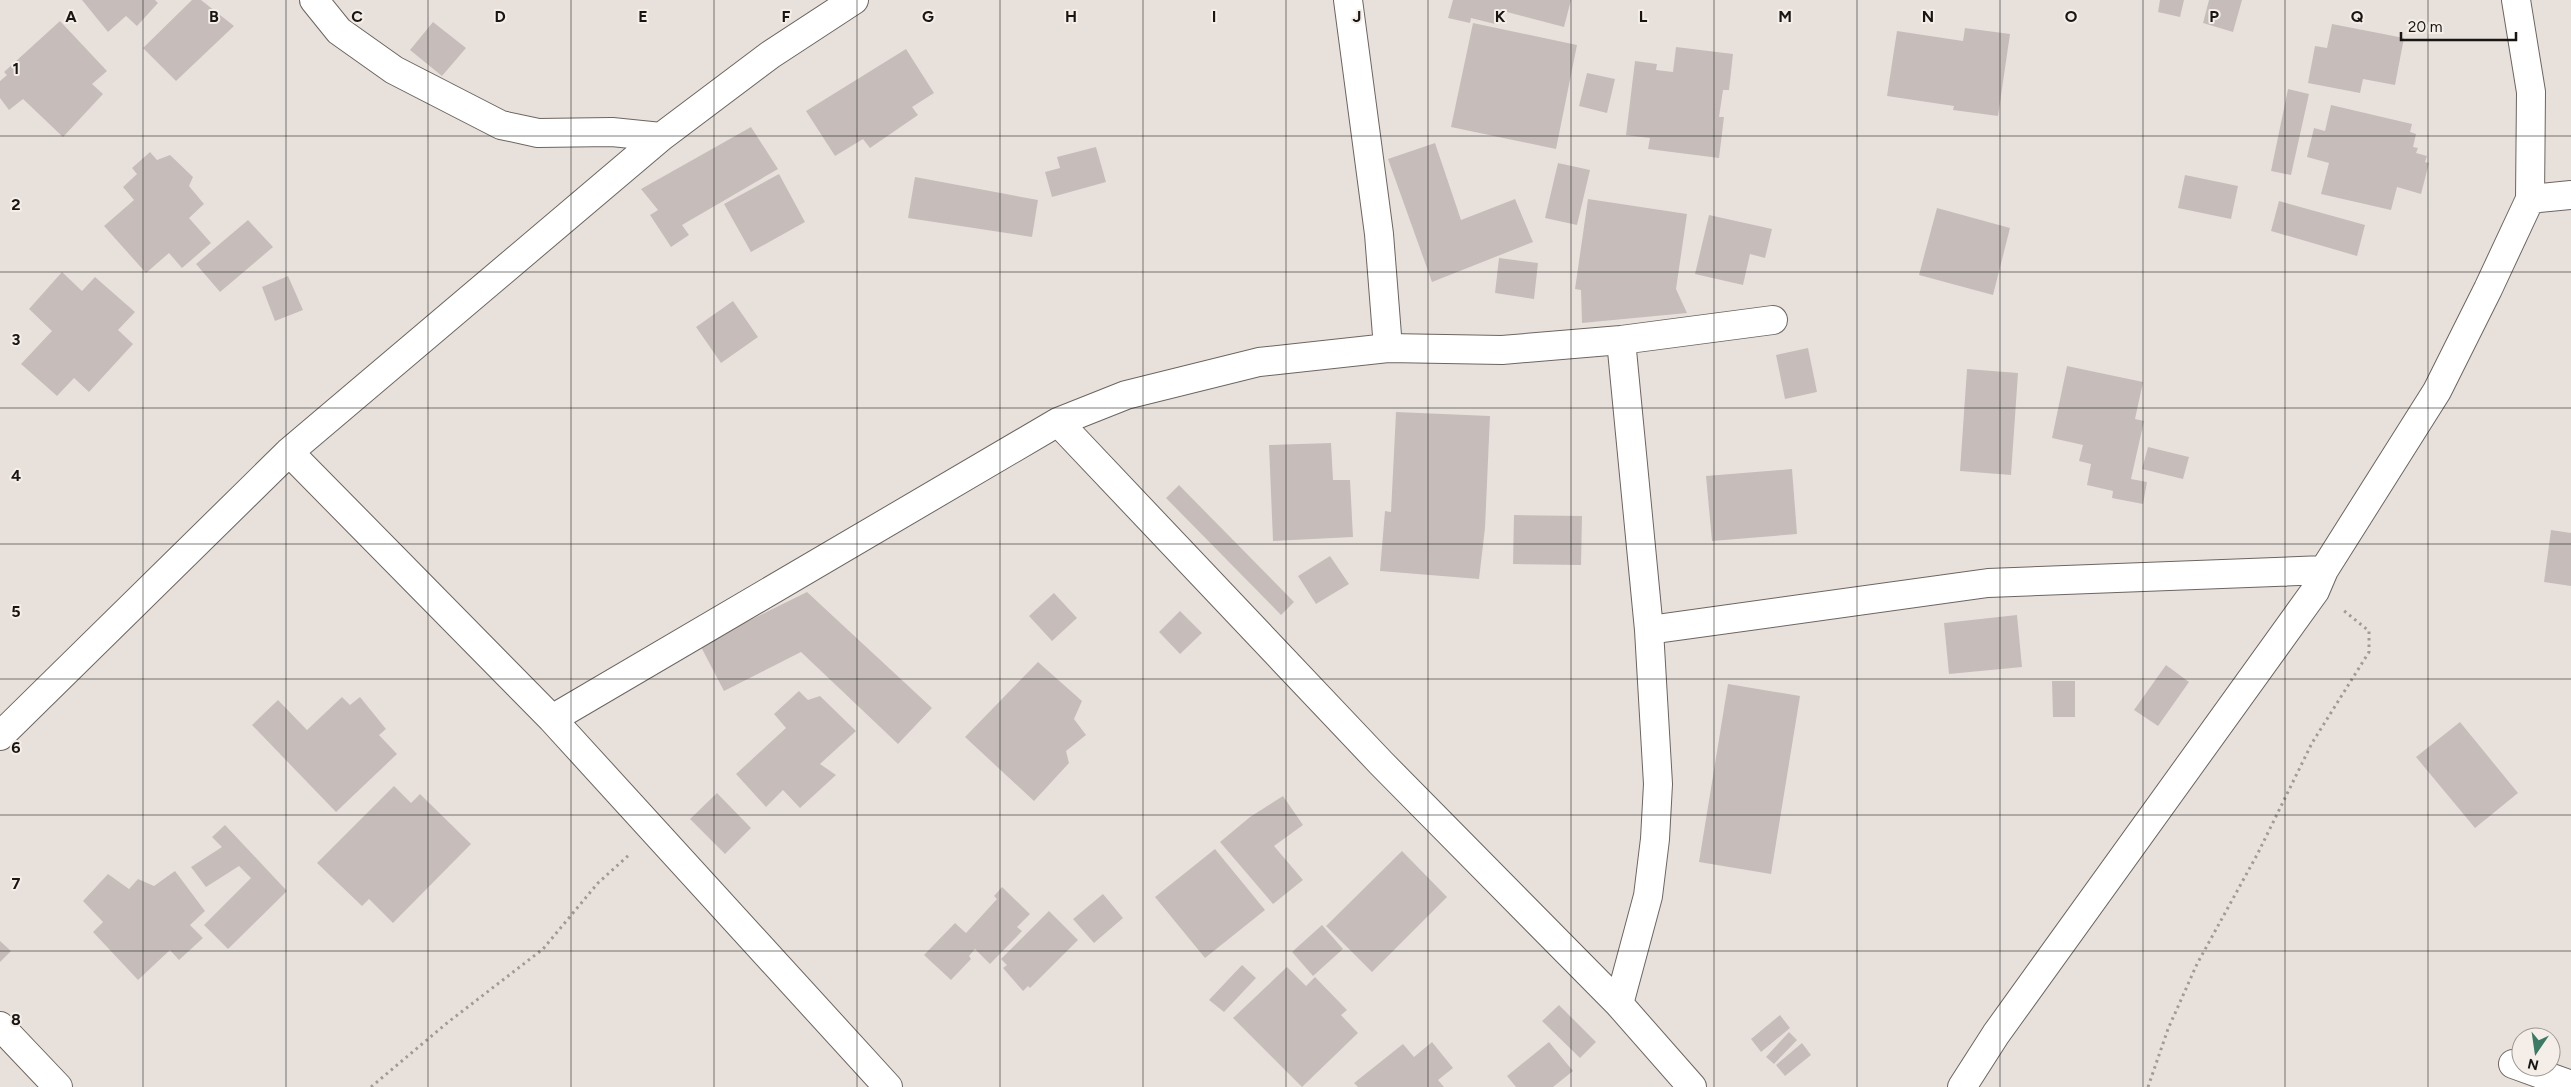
<svg xmlns="http://www.w3.org/2000/svg" width="2571" height="1087" font-family="Figtree,sans-serif">
<style>
.building{fill:#c6bdbb}
.lines{fill:none;stroke-linecap:round;stroke-linejoin:round}
.minor-casing{stroke:#6c6561;stroke-width:30}
.path{stroke:#a19b96;stroke-width:3;stroke-dasharray:2.5 4;stroke-linecap:butt}
.minor{stroke:#fff;stroke-width:28}
.grid{fill:none;stroke:#181513;stroke-width:1;stroke-opacity:0.55}
.grid-label{font-size:16px;text-anchor:middle;font-weight:bold;fill:#181513;stroke:#f5eee8;stroke-width:4;stroke-linejoin:round;paint-order:stroke}
</style>
<rect width="100%" height="100%" fill="#e8e1db"/>
<path class="building" d="M82,0H155L158,3L137,26L126,16L108,32Z
M192,0H201L234,26L176,81L143,48Z
M1453,0H1571L1564,27L1499,10L1495,24L1471,18L1470,23L1448,18Z
M2160,0H2184L2180,17L2158,12Z
M2209,0H2242L2233,32L2203,23Z
M60,21L107,71L92,84L103,94L63,137L23,99L9,110L0,98V81L7,75L4,72Z
M433,22L466,48L442,76L410,50Z
M1473,23L1577,45L1556,149L1451,127Z
M2332,24L2404,38L2395,85L2363,79L2360,93L2308,83L2315,46L2327,48Z
M1965,28L2010,34L1998,116L1953,110L1954,106L1887,96L1897,31L1963,41Z
M1676,47L1733,54L1729,90H1723L1719,117H1724L1719,158L1648,149L1650,138L1626,135L1635,61L1657,64L1656,70L1673,72Z
M906,49L934,93L912,107L918,115L870,148L863,139L835,156L806,111Z
M1587,73L1615,79L1607,113L1579,106Z
M2288,89L2309,94L2291,175L2271,171Z
M2331,105L2412,124L2410,132L2416,134L2413,147L2418,148L2416,153L2427,156L2425,162L2429,163L2421,194L2397,187L2391,210L2321,194L2329,163L2307,157L2314,128L2325,131Z
M751,127L778,169L682,225L689,235L671,247L650,215L658,210L641,189Z
M1435,143L1461,220L1515,199L1533,242L1432,282L1388,159Z
M1096,147L1106,182L1052,197L1045,172L1060,168L1057,157Z
M150,152L157,160L170,155L193,177L189,186L204,204L189,218L211,243L182,268L169,253L146,273L104,226L134,200L123,187L137,174L132,168Z
M1558,163L1590,170L1577,225L1545,218Z
M779,174L805,222L751,252L724,204Z
M2185,175L2238,186L2231,219L2178,208Z
M915,177L1038,200L1032,237L908,218Z
M1588,199L1687,214L1676,289L1687,313L1582,323L1581,290L1575,289Z
M2279,201L2365,225L2357,256L2271,231Z
M1937,208L2010,228L1993,295L1919,275Z
M1709,215L1772,229L1765,258L1750,254L1743,285L1695,274Z
M248,220L273,247L220,292L196,264Z
M1499,258L1538,263L1534,299L1495,293Z
M62,272L82,291L95,277L135,312L118,330L133,344L89,392L74,378L57,396L21,364L52,331L29,309Z
M288,276L303,310L275,321L262,287Z
M733,301L758,337L721,363L696,327Z
M1808,348L1817,392L1785,399L1776,355Z
M2067,366L2143,382L2135,419L2144,421L2131,479L2147,482L2143,504L2112,498L2113,491L2087,485L2091,464L2079,461L2083,445L2052,438Z
M1967,369L2018,373L2011,475L1960,471Z
M1396,412L1490,416L1485,528L1479,579L1380,571L1385,511L1391,512Z
M1331,443L1333,480H1350L1353,537L1273,541L1269,445Z
M2148,447L2189,457L2183,479L2142,469Z
M1792,469L1797,534L1712,541L1706,476Z
M1179,485L1294,602L1281,615L1166,498Z
M1514,515L1582,516L1581,565L1513,564Z
M2551,530L2571,533V586L2544,582Z
M1330,556L1349,584L1316,604L1298,576Z
M807,592L932,708L898,744L801,652L724,691L700,645Z
M1054,593L1077,618L1052,641L1029,616Z
M1180,611L1202,633L1180,654L1159,632Z
M2017,615L2022,667L1949,674L1944,623Z
M1038,662L1082,701L1074,719L1086,735L1066,751L1069,763L1034,801L965,737Z
M2166,665L2189,682L2158,726L2134,710Z
M2052,681H2075V717H2053Z
M1728,684L1800,696L1771,874L1699,862Z
M799,691L808,700L820,696L856,731L820,764L836,775L800,808L783,790L766,807L736,774L786,728L774,714Z
M342,697L350,705L360,697L386,729L379,735L397,754L336,812L252,725L278,700L307,730Z
M2460,722L2518,793L2475,828L2416,757Z
M394,786L411,803L420,794L471,844L393,923L369,899L362,906L317,863Z
M717,793L751,828L725,854L690,819Z
M1283,796L1303,825L1274,846L1303,880L1273,904L1220,842L1250,817Z
M225,825L287,891L228,949L204,925L251,878L239,866L206,887L191,867L222,847L212,837Z
M1215,849L1265,910L1205,958L1155,897Z
M1402,851L1447,897L1372,972L1326,926Z
M175,871L205,911L190,925L203,938L179,960L170,950L138,980L93,932L103,922L83,901L108,874L129,889L138,879L154,886Z
M1002,887L1030,914L1017,927L1022,931L990,964L975,949L969,956L971,959L951,980L924,955L955,923L966,933L997,899L994,896Z
M1103,894L1123,918L1094,943L1073,919Z
M1049,911L1078,940L1030,988L1028,986L1023,991L1003,968L1007,965L1001,959Z
M1322,925L1343,949L1313,976L1292,952Z
M0,941L11,951L0,962Z
M1242,965L1256,978L1224,1012L1209,1000Z
M1287,967L1306,986L1315,977L1347,1010L1341,1015L1358,1033L1302,1087L1233,1018Z
M1559,1005L1596,1042L1580,1058L1542,1021Z
M1780,1015L1790,1028L1761,1052L1751,1039Z
M1789,1032L1797,1040L1774,1064L1766,1057Z
M1432,1042L1453,1068L1438,1080L1444,1087H1358L1354,1083L1403,1044L1414,1057Z
M1549,1042L1573,1071L1553,1087H1516L1507,1076Z
M1802,1043L1811,1055L1785,1076L1776,1065Z"/>
<g class="lines">
<g class="minor-casing">
<path id="minor" d="M314,0L339,31L394,70L501,125L538,133L612,132L661,137
M1348,0L1379,234L1388,348
M2530,199L2571,195
M1058,422L1381,763L1619,1004L1692,1087
M289,452L552,719L888,1087
M1649,630L1988,583L2324,570
M552,719L1058,422L1126,395L1259,362L1388,348L1502,350L1621,340L1773,320
M0,736L289,452L661,137L770,55L854,0
M1619,1004L1648,896L1655,839L1658,784L1649,630L1621,340
M0,1026L58,1087
M2513,1064L2571,1085
M1962,1087L1996,1034L2315,591L2324,570L2437,391L2488,289L2530,199L2531,92L2516,0"/>
</g>
<path class="path" d="M371,1087L447,1023L543,949L598,883L630,854
M2148,1087L2168,1029L2197,964L2258,853L2312,743L2369,652V631L2343,610"/>
<use href="#minor" class="minor"/>
</g>
<path class="grid" d="M143,0V1087M286,0V1087M428,0V1087M571,0V1087M714,0V1087M857,0V1087M1000,0V1087M1143,0V1087M1286,0V1087M1428,0V1087M1571,0V1087M1714,0V1087M1857,0V1087M2000,0V1087M2143,0V1087M2285,0V1087M2428,0V1087M0,136H2571M0,272H2571M0,408H2571M0,544H2571M0,679H2571M0,815H2571M0,951H2571"/>
<g class="grid-label">
<text x="71" y="22">A</text>
<text x="214" y="22">B</text>
<text x="357" y="22">C</text>
<text x="500" y="22">D</text>
<text x="643" y="22">E</text>
<text x="786" y="22">F</text>
<text x="928" y="22">G</text>
<text x="1071" y="22">H</text>
<text x="1214" y="22">I</text>
<text x="1357" y="22">J</text>
<text x="1500" y="22">K</text>
<text x="1643" y="22">L</text>
<text x="1785" y="22">M</text>
<text x="1928" y="22">N</text>
<text x="2071" y="22">O</text>
<text x="2214" y="22">P</text>
<text x="2357" y="22">Q</text>
<text x="16" y="74">1</text>
<text x="16" y="210">2</text>
<text x="16" y="345">3</text>
<text x="16" y="481">4</text>
<text x="16" y="617">5</text>
<text x="16" y="753">6</text>
<text x="16" y="889">7</text>
<text x="16" y="1025">8</text>
</g>
<g transform="translate(2536 1052) rotate(193)"><circle r="24" fill="#f5eee8" stroke="#9d9793"/>
<path d="M0-4L9 19L0 12L-9 19Z" fill="#3c7a66"/>
<text y="-8" font-size="14" font-weight="bold" text-anchor="middle" fill="#181513">N</text>
</g>
<path d="M2401 32v8h115v-8" fill="none" stroke="#181513" stroke-width="2.5"/>
<text x="2408" y="32" font-size="15" fill="#181513" stroke="#f5eee8" stroke-width="4" paint-order="stroke">20 m</text>
</svg>
